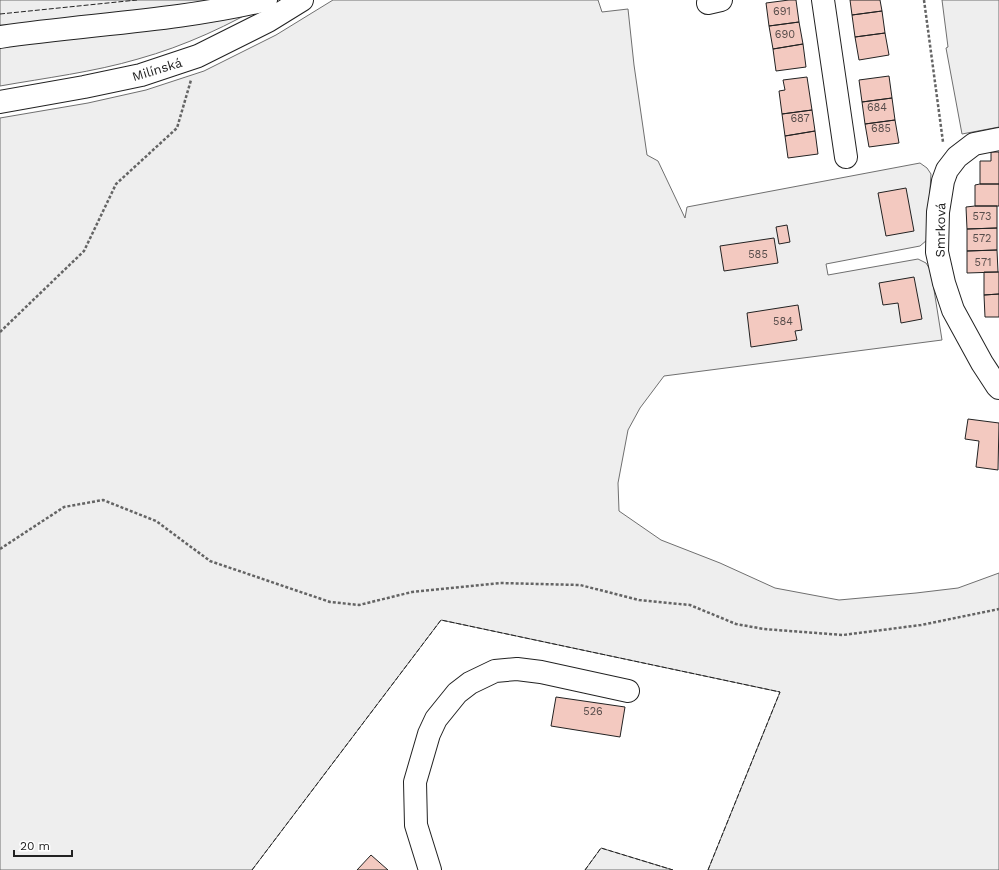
<svg xmlns="http://www.w3.org/2000/svg" width="999" height="870" font-family="'Work Sans',sans-serif">
<style>
.green{fill:#eee;stroke:#6f6f6f}
.building{fill:#f3c9c0;stroke:#222}
.lines{fill:none;stroke-linecap:round;stroke-linejoin:round}
.minor-casing{stroke:#222;stroke-width:24}
.major-casing{stroke:#222;stroke-width:24}
.path{stroke:#646464;stroke-width:2.5;stroke-dasharray:3 2;stroke-linecap:butt}
.minor{stroke:#fff;stroke-width:22}
.major{stroke:#fff;stroke-width:22}
.fence{stroke:#222;stroke-width:1;stroke-dasharray:5 2;stroke-linecap:butt}
.labels{text-anchor:middle;stroke-width:3;stroke-linejoin:round;paint-order:stroke}
.number-label{font-size:11px;fill:#564c4a}
.street-label{font-size:13px;fill:#222;stroke:#fff}
</style>
<rect width="100%" height="100%" fill="#fff"/>
<path class="green" d="M0,0H272C230,25 185,46 138,59C94,72 45,78 0,86Z
M333,0H598L602,12L628,9L634,65L647,155L658,161L685,218L687,207L920,163L927,168L931,174L927,240L920,246L826,264L828,275L918,259L926,263L931,271L942,340L664,376L640,408L628,430L618,483L619,511L661,540L720,563L775,588L839,600L916,593L958,588L999,573V870H708L780,692L441,620L252,870H0V118L88,103L146,90L204,71L276,35Z
M942,0H999V127L962,134L946,48L948,47Z
M601,848L673,870H585Z"/>
<path class="building" d="M789,0H796L799,22L769,26L766,3Z
M850,0H880L882,11L852,15Z
M882,11L885,33L855,37L852,15Z
M799,22L803,44L773,49L769,26Z
M885,33L889,55L859,60L855,37Z
M803,44L806,67L776,71L773,49Z
M889,76L892,98L862,102L859,80Z
M807,77L812,110L782,114L779,91L785,90L783,80Z
M892,98L895,120L865,124L862,102Z
M812,110L815,131L785,136L782,114Z
M895,120L899,143L869,147L865,124Z
M815,131L818,154L788,158L785,136Z
M991,152H999V184H980V161H991Z
M980,184H999V206H975V185Z
M906,188L914,231L886,236L878,193Z
M975,206H997V228L967,229L966,207Z
M787,225L790,242L779,244L776,227Z
M997,228V250L967,251V229Z
M774,238L778,263L724,271L720,246Z
M997,250L998,272L967,273V251Z
M984,272H999V294L984,295Z
M914,277L922,319L901,323L898,303L883,305L879,283Z
M999,294V317H985L984,295Z
M798,305L802,330L795,331L797,340L751,347L747,313Z
M968,419L999,423L998,470L976,467L979,441L965,439Z
M556,697L625,707L620,737L551,726Z
M371,855L388,870H357Z"/>
<g class="lines">
<g class="minor-casing">
<path id="minor" d="M823,0L846,157
M708,3L721,0
M0,37C89,24 178,21 266,0
M999,139L974,144L957,157L947,170L943,181L938,212L937,252L944,283L953,310L982,363L997,386L999,388
M430,870L416,825L415,782L429,734L436,719L457,693L470,683L495,671L517,669L541,672L628,691"/>
</g>
<g class="major-casing">
<path id="major" d="M0,102L84,87L141,75L198,56L268,21L302,0"/>
</g>
<path class="path" d="M924,0L943,142
M0,332L84,251L116,184L177,128L191,80
M0,549L64,507L103,500L156,521L210,561L330,602L359,605L412,592L500,583L580,585L639,600L690,605L736,624L764,629L843,635L921,625L999,609"/>
<use href="#minor" class="minor"/>
<use href="#major" class="major"/>
<path class="fence" d="M0,14L137,0
M252,870L441,620L780,692L708,870
M585,870L601,848L673,870"/>
</g>
<g class="labels">
<g class="number-label">
<text x="782" y="15">691</text>
<text x="785" y="38">690</text>
<text x="877" y="111">684</text>
<text x="800" y="122">687</text>
<text x="881" y="132">685</text>
<text x="982" y="220">573</text>
<text x="982" y="242">572</text>
<text x="758" y="258">585</text>
<text x="983" y="266">571</text>
<text x="783" y="325">584</text>
<text x="593" y="715">526</text>
</g>
<g class="street-label">
<text transform="translate(157 69) rotate(-17)" y="5">Milínská</text>
<text transform="translate(940 230) rotate(-89)" y="5">Smrková</text>
</g>
</g>
<path d="M14 850v6h58v-6" fill="none" stroke="#222222" stroke-width="2"/>
<text x="20" y="850" font-size="12" fill="#222222" stroke="#ffffff" stroke-width="3" paint-order="stroke">20 m</text>
</svg>
